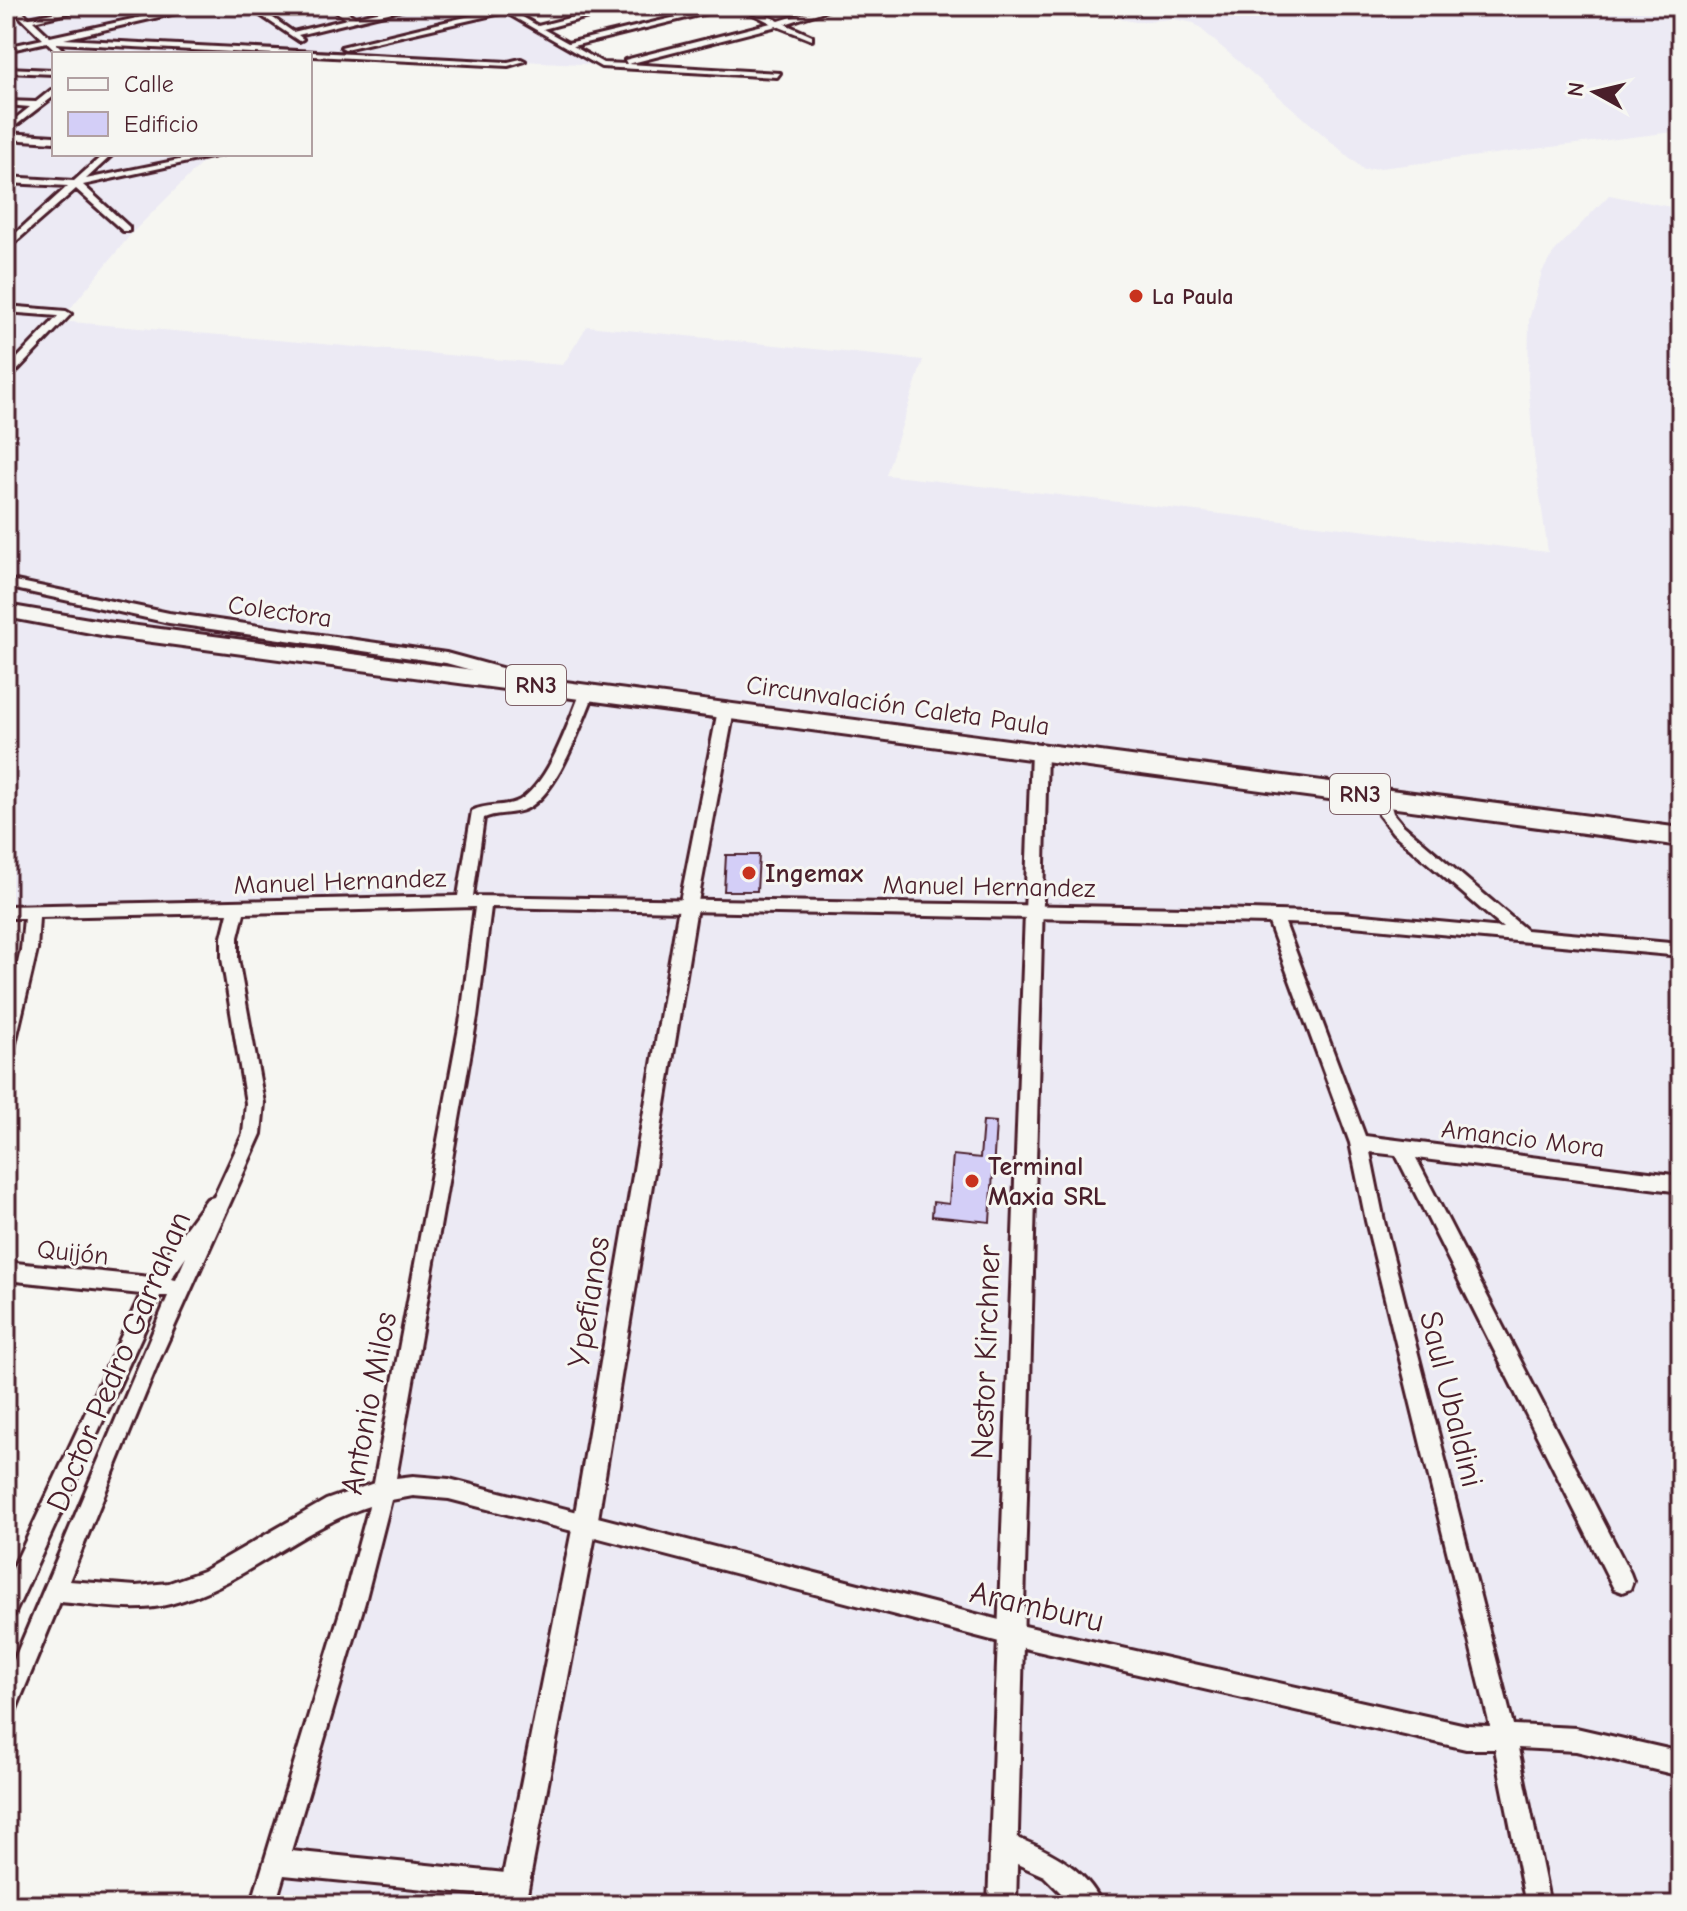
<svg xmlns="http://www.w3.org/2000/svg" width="1687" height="1911" font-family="'Comic Neue',sans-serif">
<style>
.built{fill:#eceaf4}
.building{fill:#d3cef7;stroke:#4a1f2b;stroke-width:2}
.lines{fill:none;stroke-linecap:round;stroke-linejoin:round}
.minor-casing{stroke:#4a1f2b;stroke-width:6}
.tertiary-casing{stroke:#4a1f2b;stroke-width:6}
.trunk-casing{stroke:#4a1f2b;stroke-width:6}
.minor{fill:#f6f6f2;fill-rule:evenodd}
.tertiary{fill:#f6f6f2;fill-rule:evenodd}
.trunk{fill:#f6f6f2;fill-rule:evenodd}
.poi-dot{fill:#c8321e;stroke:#f6f6f2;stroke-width:3}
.labels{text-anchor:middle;stroke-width:6;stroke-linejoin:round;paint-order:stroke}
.far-poi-label{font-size:22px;font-weight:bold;fill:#4a1f2b;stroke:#f6f6f2;text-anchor:start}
.shield{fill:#f6f6f2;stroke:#7e6067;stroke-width:2}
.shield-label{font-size:24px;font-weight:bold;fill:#4a1f2b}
.street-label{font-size:26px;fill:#4a1f2b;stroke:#f6f6f2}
.poi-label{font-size:26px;font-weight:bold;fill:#4a1f2b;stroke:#f6f6f2;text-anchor:start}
.near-street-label{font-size:32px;fill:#4a1f2b;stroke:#f6f6f2}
</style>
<rect width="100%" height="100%" fill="#f6f6f2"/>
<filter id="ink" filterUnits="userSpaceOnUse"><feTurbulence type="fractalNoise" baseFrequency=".0125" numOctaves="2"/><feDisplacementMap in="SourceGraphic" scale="16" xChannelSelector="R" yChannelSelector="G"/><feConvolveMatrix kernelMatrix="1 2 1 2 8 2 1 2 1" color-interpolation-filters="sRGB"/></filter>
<g filter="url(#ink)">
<path class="built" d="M6,6H499L601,65L521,61L508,64L324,52L310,59V54H54V154H211L132,233L60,321L563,365L587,326L923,360L886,475L1548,552L1534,455L1528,381L1529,320L1542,272L1554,252L1609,195L1681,209V1905H263L354,1602L484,902L6,912Z
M1107,6H1681V131L1364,170L1194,23L1174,19L1136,22L1120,19Z"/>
<path class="building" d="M726,855H759L757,891H724Z
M983,1121L996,1122L990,1222L932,1216L933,1202L949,1204L953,1155L980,1158Z"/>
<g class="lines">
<g class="minor-casing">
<path id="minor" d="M9,6H17L29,18L84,6H98L33,21L50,37L192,6H206L64,39L508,62L521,59L525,61L508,66L56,43L67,54H59L47,42L6,51V47L43,39Z
M247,6H256L293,32L347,19L328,6H337L355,17L404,6H417L298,35L303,39L299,41Z
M495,6H527L512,11L538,26L616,6H629L543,29L568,43L722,6H735L573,46L603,63L627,64L625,60L771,23L738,6H748L779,21L827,6H839L785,24L812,36V40L777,26L628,64L780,73L777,77L601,67L505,12L345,49L341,47L499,9Z
M6,68L54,70V74L6,72Z
M51,90H54V96L6,133V126L30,107L6,105V101L36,102Z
M6,133L54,136V142L6,139Z
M104,154H113L86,179L208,154H224L83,185L129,227V231H123L76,189L6,250V242L68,186L6,183V177L74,181Z
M6,306L66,311L71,314L10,378L6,379V370L58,316L6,312Z
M588,688L595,692C581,724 559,793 526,809C513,815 497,812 484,818L473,896L1186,908L1342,913L1503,928L1393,833L1379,815L1375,797L1382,792L1387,793L1393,813L1403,825L1526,930L1681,944V956L1342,925L1285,923L1365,1136L1681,1176V1192L1416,1158L1630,1573L1633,1581L1630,1589L1622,1592L1614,1589L1396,1155L1370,1152L1384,1221L1513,1725L1576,1728L1681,1752V1776L1576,1751L1518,1748L1550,1905H1526L1495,1749H1466L1011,1645L449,1499L413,1496L391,1500L365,1602L291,1851L515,1874L524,1877L527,1886L524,1895L515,1898L284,1875L275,1905H251L343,1602L369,1506C298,1529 243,1586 170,1604C136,1613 95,1605 60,1602L14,1714L6,1717V1679L168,1296H160L14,1615L6,1618V1583L141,1294L6,1280V1262L150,1277L207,1199L214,1197L243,1134L246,1103L222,958V937L228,913L39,917L37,950L14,1048L12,1053L6,1055V1013L21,950L24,918H6V906L458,896L472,811C487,803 506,808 520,800C550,781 568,723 581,692ZM475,907L461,1017L374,1483L326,1500L203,1571L169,1583L136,1586L69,1581L158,1363L261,1134L264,1103L238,958V937L244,913ZM491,907L1269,923L1350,1143L1366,1221L1490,1726L1466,1725L1011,1623L449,1479L413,1476L396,1478L477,1017ZM186,1257L176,1280L171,1279Z
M1004,1833C1041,1846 1086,1866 1102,1905H1073L1044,1876L995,1854L992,1845L995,1836Z"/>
</g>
<g class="tertiary-casing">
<path id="tertiary" d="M6,579L169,613L446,653L538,678L541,682L533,687L446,663L169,623L6,587Z
M726,705L734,710L697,907L597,1525L525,1905H497L573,1525L679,907L718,710Z
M1039,747L1047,752L1016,1905H988L1031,752Z"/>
</g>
<g class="trunk-casing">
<path id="trunk" d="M6,605L107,622L1681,828V846L107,636L6,617Z"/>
</g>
<use href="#minor" class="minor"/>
<use href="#tertiary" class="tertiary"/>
<use href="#trunk" class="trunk"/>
</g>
</g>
<g class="poi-dot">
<circle cx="1136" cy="296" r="8"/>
<circle cx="749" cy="873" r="8"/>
<circle cx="972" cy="1181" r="8"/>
</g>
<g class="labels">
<g class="far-poi-label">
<text x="1152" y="304">La Paula</text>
</g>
<g class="shield">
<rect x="506" y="665" width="60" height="40" rx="6"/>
<rect x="1330" y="774" width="60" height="40" rx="6"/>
</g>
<g class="shield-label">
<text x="536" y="693">RN3</text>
<text x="1360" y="802">RN3</text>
</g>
<g class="street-label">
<text transform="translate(280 611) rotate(8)" y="9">Colectora</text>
<text transform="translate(898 705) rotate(8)" y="9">Circunvalación Caleta Paula</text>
<text transform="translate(340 881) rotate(-2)" y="9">Manuel Hernandez</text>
<text transform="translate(989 886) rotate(1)" y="9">Manuel Hernandez</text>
<text transform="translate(1523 1138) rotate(7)" y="9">Amancio Mora</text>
<text transform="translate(73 1252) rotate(6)" y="9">Quijón</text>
</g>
<g class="poi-label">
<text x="765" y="882">Ingemax</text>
<text x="988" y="1175">Terminal<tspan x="988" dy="30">Maxia SRL</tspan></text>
</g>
<g class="near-street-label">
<text transform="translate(588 1302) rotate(-81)" y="11">Ypefianos</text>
<text transform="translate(985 1352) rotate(-88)" y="11">Nestor Kirchner</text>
<text transform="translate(118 1361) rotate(-67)" y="11">Doctor Pedro Garrahan</text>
<text transform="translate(1452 1399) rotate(76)" y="11">Saul Ubaldini</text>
<text transform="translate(368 1403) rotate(-79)" y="11">Antonio Milos</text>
<text transform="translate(1037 1606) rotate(13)" y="11">Aramburu</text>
</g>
</g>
<rect width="1687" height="1911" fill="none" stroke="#f6f6f2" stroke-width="32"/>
<rect x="16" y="16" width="1655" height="1879" fill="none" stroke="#4a1f2b" stroke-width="3" filter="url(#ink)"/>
<rect x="52" y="52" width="260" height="104" fill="#f6f6f2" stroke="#b1a0a2" stroke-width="2"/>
<rect x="68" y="78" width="40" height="12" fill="#f6f6f2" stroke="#b1a0a2" stroke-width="2"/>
<text x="124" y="92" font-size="24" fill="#4a1f2b">Calle</text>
<rect x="68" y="112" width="40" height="24" fill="#d3cef7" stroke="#b1a0a2" stroke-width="2"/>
<text x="124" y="132" font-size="24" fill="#4a1f2b">Edificio</text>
<g transform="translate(1595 92) rotate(278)" stroke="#f6f6f2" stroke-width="6" paint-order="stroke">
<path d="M0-6L14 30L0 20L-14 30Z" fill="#4a1f2b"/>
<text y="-12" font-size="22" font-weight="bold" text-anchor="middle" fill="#4a1f2b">N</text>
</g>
</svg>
